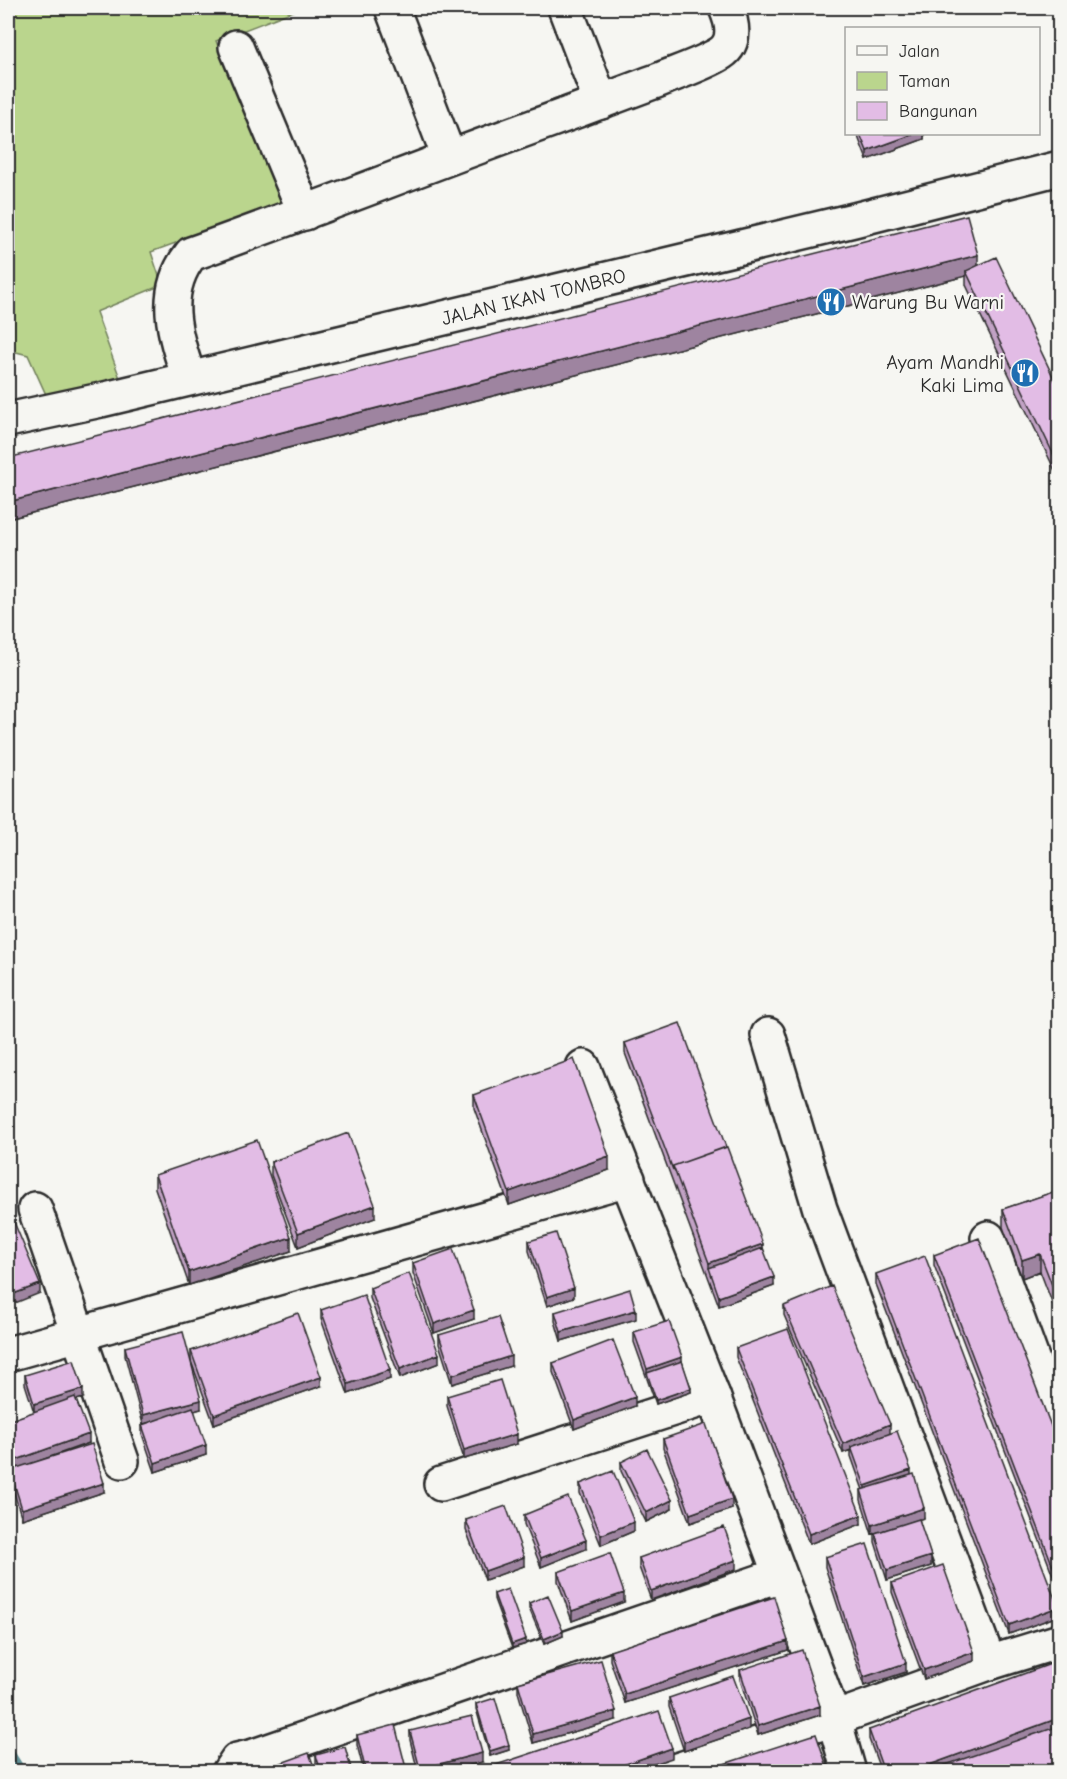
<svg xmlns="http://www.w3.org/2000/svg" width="1067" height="1779" font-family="'Comic Neue',sans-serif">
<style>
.green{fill:#bad58d;stroke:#72805c;stroke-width:1.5}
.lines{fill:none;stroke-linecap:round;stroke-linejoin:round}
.stream{stroke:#609096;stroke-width:9}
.minor-casing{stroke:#2b2b2b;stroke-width:38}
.minor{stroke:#f6f6f2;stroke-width:33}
.wall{fill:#c2a2c5;stroke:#2b2b2b;stroke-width:1.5}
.shaded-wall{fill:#9e84a0;stroke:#2b2b2b;stroke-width:1.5}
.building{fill:#e2bce5;stroke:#2b2b2b;stroke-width:1.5}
.labels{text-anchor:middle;stroke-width:4.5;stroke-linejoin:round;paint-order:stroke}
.street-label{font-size:20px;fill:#2b2b2b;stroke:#f6f6f2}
.poi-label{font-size:20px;fill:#2b2b2b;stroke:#f6f6f2;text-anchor:start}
</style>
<rect width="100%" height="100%" fill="#f6f6f2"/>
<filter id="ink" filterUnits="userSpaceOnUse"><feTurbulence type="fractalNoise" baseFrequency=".0167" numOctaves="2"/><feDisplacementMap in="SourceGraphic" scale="12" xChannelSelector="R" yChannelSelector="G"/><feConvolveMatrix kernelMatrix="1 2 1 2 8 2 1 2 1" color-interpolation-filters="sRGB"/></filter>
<g filter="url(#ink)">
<path class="green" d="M8,8H301L216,41L282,204L151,252L162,285L96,312L121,381L48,399L28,355L8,350Z"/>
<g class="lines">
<path class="stream" d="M8,1750L22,1772"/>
<g class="minor-casing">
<g id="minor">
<path d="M392,8L449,157"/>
<path d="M565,8L601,102"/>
<path d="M236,47L305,213"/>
<path d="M189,378C175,336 160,293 191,254C306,213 420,168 535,126C577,111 618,95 659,80C676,73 706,63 721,53C737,42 732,22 726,8"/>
<path id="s1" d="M8,420L101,400L854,220L1060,168"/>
<path d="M768,1035L820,1209L989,1663"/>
<path d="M583,1067L713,1396L834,1719L849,1772"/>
<path d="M35,1209L122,1461"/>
<path d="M988,1238L1060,1435"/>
<path d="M8,1354L628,1179"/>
<path d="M441,1484L713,1396"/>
<path d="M229,1772L237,1760L254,1756L779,1575"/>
<path d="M671,1772L834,1719L989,1663L1060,1641"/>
</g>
</g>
<use href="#minor" class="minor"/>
</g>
<path class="wall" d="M857,134H924V139L867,160Z
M978,266L1059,389V479L966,285V276L8,519V458Z
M625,1043L763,1248L774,1286L719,1306L625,1053Z
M474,1095L609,1170L509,1205L474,1108Z
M271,1162L375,1218L298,1247L271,1175Z
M155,1175L291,1251L189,1285L155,1188Z
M1059,1190V1321L1040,1271L1022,1278L1003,1227V1209Z
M529,1241L574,1297L547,1306L529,1251Z
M934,1255L1059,1447V1591L934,1265Z
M413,1263L474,1319L434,1333L413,1273Z
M876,1274L1058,1616L1009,1634L876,1284Z
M370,1288L439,1363L400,1378L370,1298Z
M784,1306L890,1434L911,1475L924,1518L919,1519L931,1566L887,1580L875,1542V1533L872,1534L861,1500V1490H863L851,1456V1450L843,1453L784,1315Z
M321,1310L390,1379L348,1394L321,1319Z
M555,1312L636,1319L561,1341L555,1321Z
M634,1332L682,1361L691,1392L656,1404L634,1342Z
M439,1335L511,1366L452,1384L439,1344Z
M125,1347L201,1409L194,1411L206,1455L155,1472L142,1434V1425L143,1424L125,1356Z
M736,1348L861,1524L809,1544L736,1357Z
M191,1351L321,1386L214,1424L191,1361Z
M553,1363L635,1406L574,1429L553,1372Z
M25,1375L83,1398L76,1400L89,1443L47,1458L104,1492L22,1519L10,1480V1472H8V1421L34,1412L25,1384Z
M447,1396L517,1444L464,1459L447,1406Z
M663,1439L732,1509L690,1523L663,1448Z
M621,1462L672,1509L646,1522L621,1471Z
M580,1484L634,1531L601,1545L580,1493Z
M524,1515L586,1549L541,1567L524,1524Z
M466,1520L524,1566L485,1580L466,1530Z
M825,1557L906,1672L864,1686L825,1567Z
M639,1558L736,1569L651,1600L639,1567Z
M558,1572L624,1602L572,1621L558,1581Z
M892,1583L974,1661L924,1679L892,1592Z
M494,1594L526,1644L512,1648L494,1599Z
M529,1603L563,1636L544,1644L529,1608Z
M788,1650L625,1703L610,1660V1651Z
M740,1670L820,1715L758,1735L740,1680Z
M518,1683L616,1720L533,1743L518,1692Z
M669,1698L749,1729L684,1751L669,1707Z
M476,1704L509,1750L490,1756L476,1709Z
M869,1730L1059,1772H881L869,1739Z
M410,1731L482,1762L445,1772H418L410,1740Z
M357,1735L407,1772H364L357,1745Z
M316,1755L352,1772H318L316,1764Z"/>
<path class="shaded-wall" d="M914,134H924V139L867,160V151Z
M978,255V273L966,271V276L8,519V502Z
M609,1156V1170L509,1205V1192Z
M375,1205V1218L298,1247V1233Z
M291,1237V1251L189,1285V1272Z
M763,1244V1257L709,1268V1263Z
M1040,1254V1271L1022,1278V1260Z
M774,1277V1286L719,1306V1297Z
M40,1284V1293L8,1306V1296Z
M574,1288V1297L547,1306V1297Z
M474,1310V1319L434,1333V1324Z
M636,1310V1319L561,1341V1332Z
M439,1354V1363L400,1378V1369Z
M511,1356V1366L452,1384V1375Z
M682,1357V1366L647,1373V1369Z
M390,1370V1379L348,1394V1384Z
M321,1377V1386L214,1424V1415Z
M691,1388V1392L656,1404V1400Z
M83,1389V1398L34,1413V1404Z
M635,1397V1406L574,1429V1420Z
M201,1400V1409L143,1424V1415Z
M890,1424V1434L851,1447V1450L843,1453V1444Z
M89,1434V1443L8,1472V1463Z
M517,1434V1444L464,1459V1450Z
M206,1445V1455L155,1472V1463Z
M911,1470V1480L865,1495V1486Z
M104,1483V1492L22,1519V1509Z
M732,1499V1509L690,1523V1514Z
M672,1500V1509L646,1522V1513Z
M924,1508V1518L872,1534V1525Z
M861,1515V1524L809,1544V1534Z
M634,1522V1531L601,1545V1535Z
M586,1540V1549L541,1567V1558Z
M931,1556V1566L887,1580V1570Z
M524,1557V1566L485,1580V1571Z
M736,1560V1569L651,1600V1591Z
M624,1593V1602L572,1621V1611Z
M1058,1607V1616L1009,1634V1625Z
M563,1631V1636L544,1644V1639Z
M526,1639V1644L512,1648V1644Z
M788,1641V1650L625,1703V1694Z
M974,1652V1661L924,1679V1670Z
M906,1663V1672L864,1686V1677Z
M820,1706V1715L758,1735V1726Z
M616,1711V1720L533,1743V1734Z
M1059,1718V1727L936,1772H910Z
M749,1719V1729L684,1751V1742Z
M509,1745V1750L490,1756V1751Z
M672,1748V1758L631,1772H603Z
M482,1753V1762L445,1772H420V1769Z"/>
<path class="building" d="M860,134H914L867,151Z
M967,215L978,255L8,502V458Z
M996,257L1059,389V466L966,271Z
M680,1023L726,1147L673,1166V1170L625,1043Z
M574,1059L609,1156L509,1192L474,1095Z
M348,1133L375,1205L298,1233L271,1162Z
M257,1140L291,1237L189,1272L155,1175Z
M727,1147L763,1244L709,1263L673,1166Z
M1059,1190V1303L1040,1254L1022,1260L1003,1209Z
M11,1215L40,1284L8,1296V1216Z
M556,1233L574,1288L547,1297L529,1241Z
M979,1238L1059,1447V1582L934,1255Z
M763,1248L774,1277L719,1297L709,1268Z
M453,1249L474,1310L434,1324L413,1263Z
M925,1256L1058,1607L1009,1625L876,1274Z
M409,1273L439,1354L400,1369L370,1288Z
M832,1286L890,1424L843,1444L784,1306Z
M630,1289L636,1310L561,1332L555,1312Z
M364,1295L390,1370L348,1384L321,1310Z
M298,1313L321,1377L214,1415L191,1351Z
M498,1317L511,1356L452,1375L439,1335Z
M669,1321L682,1357L647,1369L634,1332Z
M788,1329L861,1515L809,1534L736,1348Z
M183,1332L201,1400L143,1415L125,1347Z
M613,1340L635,1397L574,1420L553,1363Z
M74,1360L83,1389L34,1404L25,1375Z
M682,1361L691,1388L656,1400L647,1373Z
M500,1380L517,1434L464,1450L447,1396Z
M75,1397L89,1434L8,1463V1421Z
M193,1407L206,1445L155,1463L142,1425Z
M706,1424L732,1499L690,1514L663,1439Z
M897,1431L911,1470L865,1486L851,1447Z
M92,1444L104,1483L22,1509L10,1470Z
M647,1449L672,1500L646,1513L621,1462Z
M613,1471L634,1522L601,1535L580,1484Z
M914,1474L924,1508L872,1525L861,1490Z
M568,1497L586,1540L541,1558L524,1515Z
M506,1506L524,1557L485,1571L466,1520Z
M919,1519L931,1556L887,1570L875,1533Z
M724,1527L736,1560L651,1591L639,1558Z
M867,1544L906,1663L864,1677L825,1557Z
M610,1553L624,1593L572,1611L558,1572Z
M943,1565L974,1652L924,1670L892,1583Z
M508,1589L526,1639L512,1644L494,1594Z
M548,1595L563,1631L544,1639L529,1603Z
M774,1597L788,1641L625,1694L610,1651Z
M802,1650L820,1706L758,1726L740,1670Z
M601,1660L616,1711L533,1734L518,1683Z
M1059,1661V1718L910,1772H884L869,1730Z
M733,1676L749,1719L684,1742L669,1698Z
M495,1698L509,1745L490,1751L476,1704Z
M659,1711L672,1748L603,1772H482L481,1770Z
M472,1716L482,1753L420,1769L410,1731Z
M395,1725L407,1772H366L357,1735Z
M1059,1726V1772H925Z
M816,1734L829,1772H699Z
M345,1747L352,1772H321L316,1755Z
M309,1753L316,1772L259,1771Z"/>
</g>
<defs>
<g id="restaurant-disc" transform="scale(1.5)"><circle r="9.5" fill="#1f6fb2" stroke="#f6f6f2"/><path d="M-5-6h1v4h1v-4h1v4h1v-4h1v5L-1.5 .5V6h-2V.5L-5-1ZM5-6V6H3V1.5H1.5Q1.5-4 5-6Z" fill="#fff"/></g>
</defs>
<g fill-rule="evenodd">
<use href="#restaurant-disc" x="831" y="302"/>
<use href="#restaurant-disc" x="1025" y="373"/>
</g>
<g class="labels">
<g class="street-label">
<text dy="7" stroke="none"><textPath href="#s1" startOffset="540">JALAN IKAN TOMBRO</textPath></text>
</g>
<g class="poi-label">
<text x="852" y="309">Warung Bu Warni</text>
<text x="1004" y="369" text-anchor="end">Ayam Mandhi<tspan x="1004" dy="23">Kaki Lima</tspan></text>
</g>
</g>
<rect width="1067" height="1779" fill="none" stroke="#f6f6f2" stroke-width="30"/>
<rect x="15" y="15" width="1037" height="1749" fill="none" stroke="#2b2b2b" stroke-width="2" filter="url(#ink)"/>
<rect x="845" y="27" width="195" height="108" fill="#f6f6f2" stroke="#a5a5a2" stroke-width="1.5"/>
<rect x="857" y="46" width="30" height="9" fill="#f6f6f2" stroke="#a5a5a2" stroke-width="1.5"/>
<text x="899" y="57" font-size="18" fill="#2b2b2b">Jalan</text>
<rect x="857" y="72" width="30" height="18" fill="#bad58d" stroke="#a5a5a2" stroke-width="1.5"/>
<text x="899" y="87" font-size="18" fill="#2b2b2b">Taman</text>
<rect x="857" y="102" width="30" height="18" fill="#e2bce5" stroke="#a5a5a2" stroke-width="1.5"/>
<text x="899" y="117" font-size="18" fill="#2b2b2b">Bangunan</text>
</svg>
